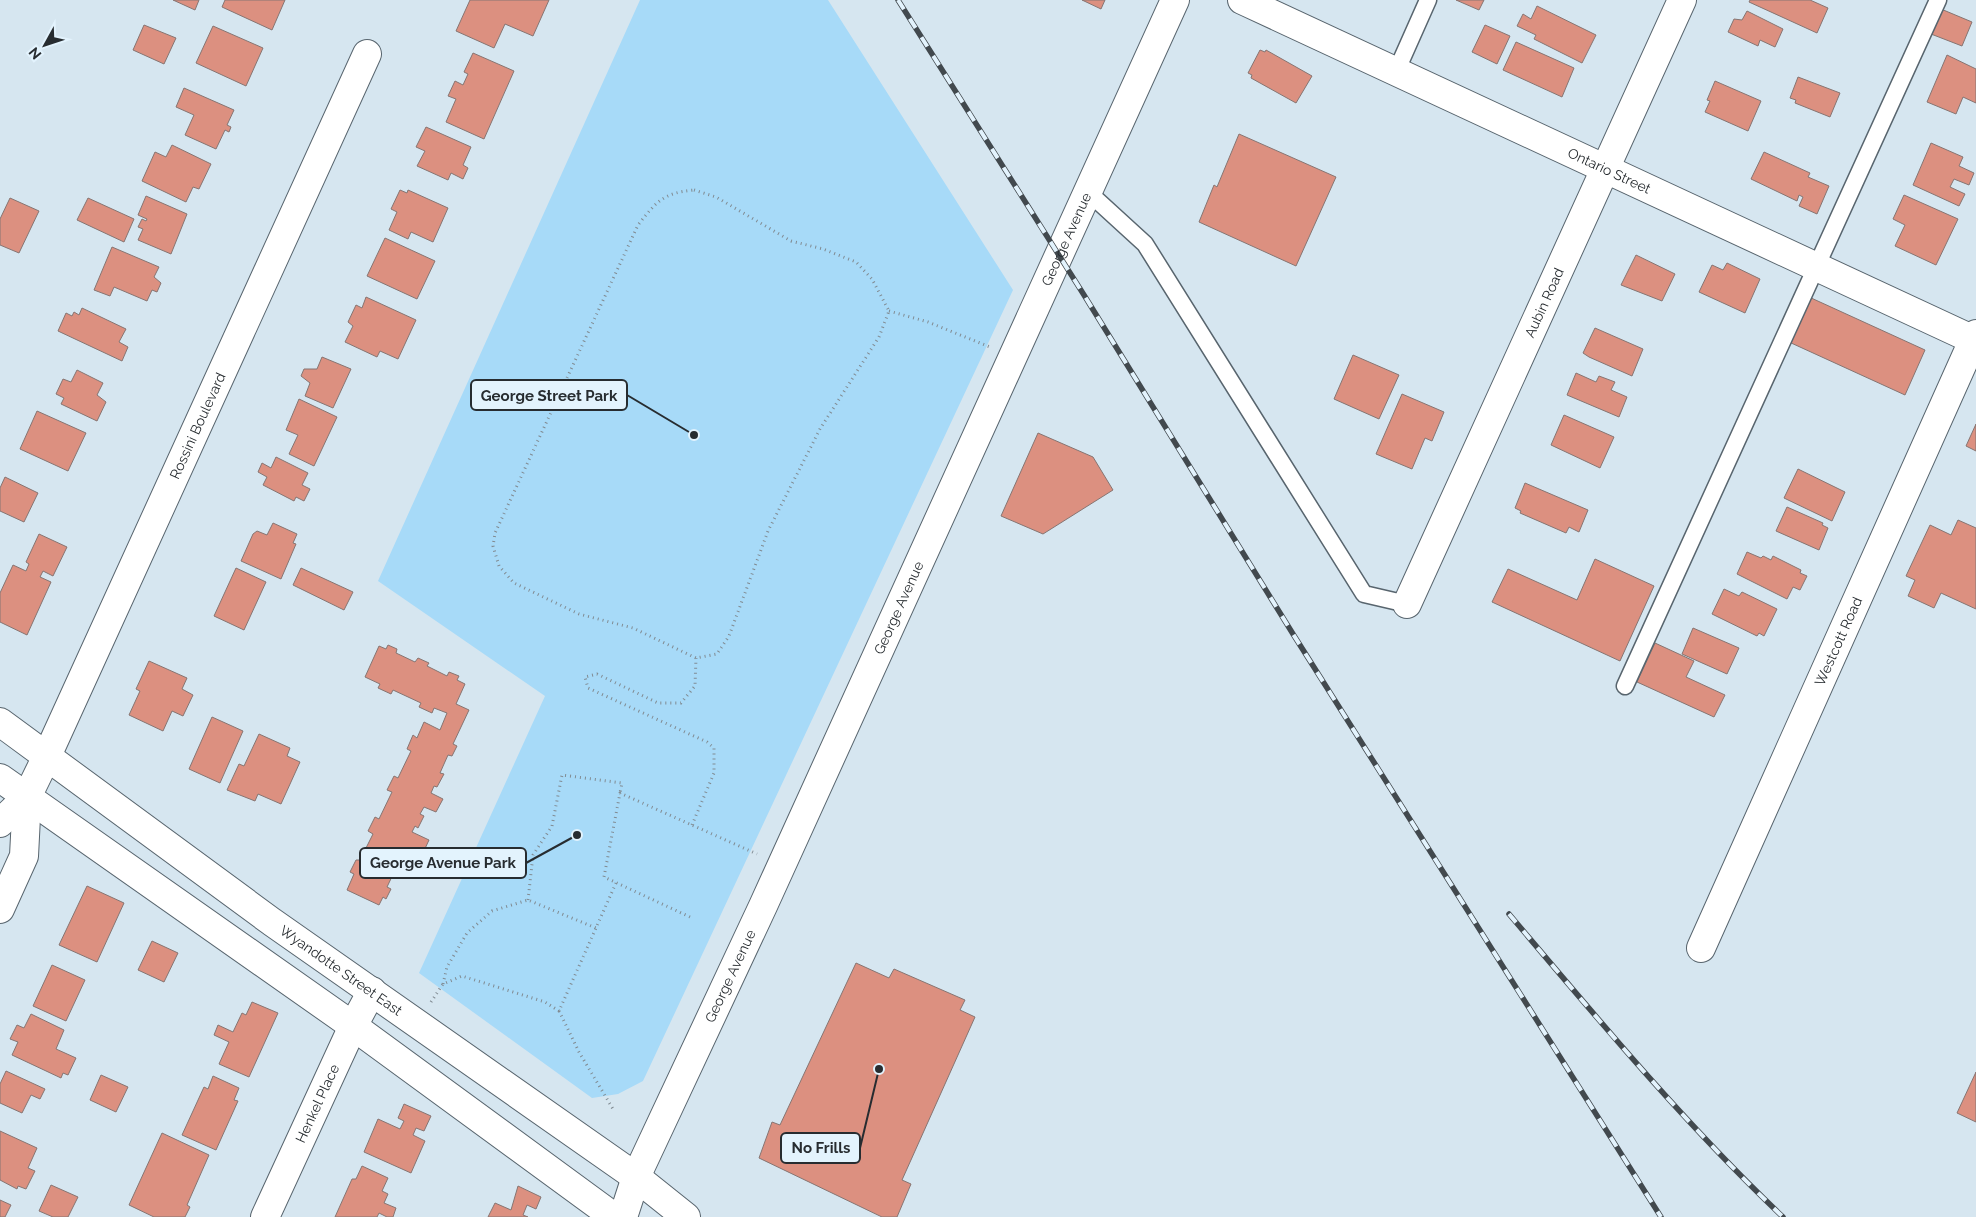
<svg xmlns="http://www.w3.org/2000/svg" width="1976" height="1217" font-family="Raleway,sans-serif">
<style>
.green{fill:#a7daf8}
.building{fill:#dc9080;stroke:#867572}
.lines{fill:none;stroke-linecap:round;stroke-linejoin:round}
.service-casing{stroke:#58656e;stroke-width:19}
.minor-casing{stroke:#58656e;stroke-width:30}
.secondary-casing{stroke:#58656e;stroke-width:30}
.path{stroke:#818b92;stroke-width:3;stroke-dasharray:1 4;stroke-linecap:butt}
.service{stroke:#fff;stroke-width:16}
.minor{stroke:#fff;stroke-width:28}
.secondary{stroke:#fff;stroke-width:28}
.rail-casing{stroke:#42494e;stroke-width:5.5}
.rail{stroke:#e3f3fd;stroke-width:4;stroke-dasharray:11;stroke-linecap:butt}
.labels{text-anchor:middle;stroke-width:4.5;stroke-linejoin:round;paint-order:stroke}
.street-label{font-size:14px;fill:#272c30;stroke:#e3f3fd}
.leader{fill:none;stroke:#272c30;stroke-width:2}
.callout-dot{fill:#272c30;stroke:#e3f3fd;stroke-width:2}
.callout{fill:#e3f3fd;stroke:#272c30;stroke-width:2}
.callout-label{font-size:15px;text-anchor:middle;font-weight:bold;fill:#272c30}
</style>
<rect width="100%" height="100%" fill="#d6e6f0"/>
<path class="green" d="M640,0H828L1013,290L643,1081L618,1094L592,1098L419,973L545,696L378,581Z"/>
<path class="building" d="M173,0H199L195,10Z
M225,0H285L272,30L222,7Z
M470,0H549L533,36L505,24L494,48L456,31Z
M1082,0H1105L1101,9Z
M1456,0H1484L1479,10Z
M1750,0H1810L1828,8L1817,33L1749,2Z
M1537,6L1596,35L1582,63L1534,39L1536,35L1517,26L1523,14L1531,19Z
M1941,9L1972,22L1962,46L1931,34Z
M1747,11L1783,29L1775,47L1760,40L1758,46L1728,32L1734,19L1742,20Z
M144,25L176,38L164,64L133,50Z
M1485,25L1510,36L1497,64L1472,52Z
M213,26L263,48L246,86L196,63Z
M1516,42L1574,68L1562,97L1503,70Z
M1260,50L1265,52L1266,50L1312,76L1296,103L1251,78L1252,75L1248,73Z
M473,53L514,71L484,139L446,122L456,99L448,96L455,81L463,85L468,74L464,72Z
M1947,55L1976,69V103L1963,97L1956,114L1927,102Z
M1798,77L1840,93L1830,117L1795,103L1796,100L1790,98Z
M1715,81L1761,101L1748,131L1705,112L1710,101L1707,100Z
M184,88L234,110L227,125L231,127L229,132L225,130L216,149L185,135L194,115L176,107Z
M426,127L471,147L463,165L468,168L463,179L451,173L448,180L417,166L425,151L416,147Z
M1239,134L1336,177L1296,266L1199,222L1214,185L1217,187Z
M1931,143L1963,157L1959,166L1974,173L1969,185L1954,179L1950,187L1965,194L1959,206L1913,185Z
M172,145L211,164L199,189L193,187L186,202L142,181L155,152L166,157Z
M1764,152L1810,173L1808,177L1829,186L1817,214L1799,206L1803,197L1799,195L1797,201L1751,179Z
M400,190L407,193L408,190L448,208L433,242L411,232L408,239L389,230L397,212L391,209Z
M1904,195L1958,219L1936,265L1895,246L1905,225L1893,219Z
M146,196L187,214L171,254L138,240L143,229L138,227L142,219L146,221L147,219L138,215Z
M10,198L39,211L19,253L0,245V219Z
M88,198L134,219L124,242L77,220Z
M385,238L435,261L417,299L367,276Z
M112,247L159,267L154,277L161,283L157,292L152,290L147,301L114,287L110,296L94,290Z
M1636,255L1675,274L1662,301L1621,285Z
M1727,263L1760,279L1745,313L1699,292L1712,265L1723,270Z
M366,297L416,320L398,359L380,351L377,357L345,342L353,326L348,322L356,305L362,308Z
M1809,297L1925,350L1905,395L1789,342Z
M82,308L126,329L119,342L128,347L122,361L58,331L66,313L72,316L74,312L79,315Z
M1595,328L1643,349L1632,376L1589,357L1583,353Z
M1353,355L1399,375L1379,419L1334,399Z
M322,357L351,369L333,408L305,396L310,383L301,376L304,369H317Z
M77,370L103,383L97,395L106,402L97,421L61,404L64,398L56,394L63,379L71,382Z
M1576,373L1596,382L1599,376L1615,382L1611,390L1627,397L1619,417L1567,395Z
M1402,394L1444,412L1432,441L1425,438L1412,469L1376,454Z
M299,399L337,417L314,466L289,454L298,435L286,430Z
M37,411L86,433L68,471L20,449Z
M1564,415L1614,437L1600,468L1551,445Z
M1976,424V451L1966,446Z
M1038,433L1093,457L1113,490L1043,534L1001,516Z
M276,457L308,473L302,485L310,489L304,501L296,497L294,501L263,485L267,477L258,472L262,463L271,468Z
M1798,469L1845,492L1832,521L1784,498Z
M5,477L38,493L24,522L0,511V488Z
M1525,483L1588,510L1579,532L1569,527L1566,533L1520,513L1521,511L1515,508Z
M1787,507L1823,523L1822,525L1828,528L1819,550L1776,531Z
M1958,520L1976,528V609L1941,593L1934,608L1908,596L1915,580L1906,576L1930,525L1951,535Z
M273,523L297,534L293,543L296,544L281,579L241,561L253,534L257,531L267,535Z
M39,534L67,547L53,576L43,571L40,577L51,582L27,635L0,622V593L13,565L26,571L29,564L26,562Z
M1747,552L1761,558L1763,556L1771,560L1773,556L1801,570L1800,573L1807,576L1800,590L1793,587L1787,599L1737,574Z
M1595,559L1654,586L1620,661L1492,602L1508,569L1577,600Z
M236,568L266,582L244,630L214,616Z
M301,568L353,592L344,610L293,585Z
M1724,589L1739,596L1742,592L1777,609L1764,636L1759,633L1757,636L1712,614Z
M1693,628L1739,648L1727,674L1682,654Z
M1655,643L1694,661L1686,677L1725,695L1714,717L1637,682Z
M388,645L397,649L396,653L415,662L418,658L429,663L427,666L447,676L449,672L459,676L457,680L465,684L456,704L469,710L453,744L457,746L452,756L448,755L440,773L444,774L437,787L434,786L431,793L443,799L436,812L424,807L420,814L424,816L418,828L415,826L412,832L429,840L422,855L405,848L401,856L405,857L399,869L396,868L387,887L391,889L386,899L383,897L379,905L347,890L354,874L350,872L356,860H360L373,834L368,831L375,817L379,819L392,792L387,790L394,776L398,778L411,751L407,749L413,735L417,738L424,722L440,730L447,713L434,708L432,713L419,707L421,703L393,690L391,694L378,688L380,684L365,677L379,646L386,649Z
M149,661L187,678L182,689L193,695L183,716L172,711L163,731L129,715L140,691L136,689Z
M212,717L243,731L220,783L189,769Z
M259,734L290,748L287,756L300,762L281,804L258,794L255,801L227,790L239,764L244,766Z
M87,886L124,903L97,962L59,945Z
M152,941L178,953L164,982L138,970Z
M856,963L889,978L894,969L965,1000L960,1010L975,1017L902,1180L911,1184L897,1217H882L759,1158L772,1122L780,1125Z
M52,965L85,980L66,1021L33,1006Z
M252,1002L278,1013L249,1077L219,1064L229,1042L214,1035L218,1025L233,1032L242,1013L246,1015Z
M31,1014L64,1030L56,1049L76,1058L68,1075L63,1073L61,1078L12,1055L18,1042L10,1039L17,1025L24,1028Z
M6,1071L45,1089L40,1099L31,1095L22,1113L0,1103V1084Z
M1976,1072V1122L1957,1113Z
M101,1075L128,1087L116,1112L90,1100Z
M213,1076L239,1088L234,1100L238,1101L216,1150L182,1135L204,1087L208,1089Z
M404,1104L431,1116L424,1131L416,1128L413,1135L425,1141L411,1173L364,1152L378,1119L400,1129L404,1121L398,1118Z
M0,1131L37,1148L28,1168L35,1171L26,1189L18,1186L17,1189L0,1180Z
M162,1133L209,1155L187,1205L190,1207L185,1217H154L129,1205Z
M362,1166L388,1178L382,1191L388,1194L384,1203L396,1208L393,1217H387L379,1213L377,1217H335L352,1179H356Z
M51,1185L78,1197L68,1217H53L39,1211Z
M518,1186L541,1197L536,1209L527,1205L523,1215L528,1217H488L495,1203L511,1210Z
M0,1200L11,1205L5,1217H0Z"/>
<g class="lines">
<g class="service-casing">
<path id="service" d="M1396,72L1428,0
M1087,191L1145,244L1364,594L1407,604
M1625,686L1938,0"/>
</g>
<g class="minor-casing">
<g id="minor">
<path id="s1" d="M1242,0L1976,341"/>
<path id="s2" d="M1407,604L1682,0"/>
<path id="s3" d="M0,823L27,797L47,756L367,54"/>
<path d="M0,909L24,856L27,797"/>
<path id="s4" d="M1701,948L1976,334"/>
<path id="s5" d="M265,1217L353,1026L372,991"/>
<path id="s6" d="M623,1217L636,1177L763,906L1175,0"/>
</g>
</g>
<g class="secondary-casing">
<g id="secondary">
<path id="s7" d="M0,722L272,922L636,1177L686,1217"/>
<path d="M0,778L353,1026L614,1217"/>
</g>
</g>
<path class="path" d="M694,190L716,197L791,241L823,249L856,262L872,279L889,311L879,337L820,429L768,531L729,636L717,654L696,658L633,628L579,614L514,583L499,566L493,546L495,533L638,225C657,201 663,193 694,190Z
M889,311L928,322L990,347
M692,825L714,773V748L707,742L588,688L585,677L597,674L658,703H681L695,686L696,658
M528,900L533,855L552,826L562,775L622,783L620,793
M690,917L604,877L620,793L757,854
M443,984L447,967L467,933L492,911L528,900L596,928
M431,1002L443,984L462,976L545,1002L559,1011L616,883
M559,1011L579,1052L613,1109"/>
<use href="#service" class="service"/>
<use href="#minor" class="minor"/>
<use href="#secondary" class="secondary"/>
<g class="rail-casing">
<path id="rail" d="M898,0L1084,295L1293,634L1661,1217
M1509,914C1597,1018 1684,1123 1783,1217"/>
</g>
<use href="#rail" class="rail"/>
</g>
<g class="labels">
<g class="street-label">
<text dy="5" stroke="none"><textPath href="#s1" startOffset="405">Ontario Street</textPath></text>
<text dy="5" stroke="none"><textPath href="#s6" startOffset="1074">George Avenue</textPath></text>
<text dy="5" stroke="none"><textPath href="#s2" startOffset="331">Aubin Road</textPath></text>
<text dy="5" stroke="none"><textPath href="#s3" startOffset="446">Rossini Boulevard</textPath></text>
<text dy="5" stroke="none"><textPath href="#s6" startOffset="669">George Avenue</textPath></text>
<text dy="5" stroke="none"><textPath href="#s4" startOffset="336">Westcott Road</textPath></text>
<text dy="5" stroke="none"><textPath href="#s7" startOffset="422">Wyandotte Street East</textPath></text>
<text dy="5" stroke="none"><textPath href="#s6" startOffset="264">George Avenue</textPath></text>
<text dy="5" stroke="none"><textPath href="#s5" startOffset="125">Henkel Place</textPath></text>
</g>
</g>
<path class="leader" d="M694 435L627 395M577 835L526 863M879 1069L860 1148"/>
<g class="callout-dot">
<circle cx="694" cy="435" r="5"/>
<circle cx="577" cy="835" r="5"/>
<circle cx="879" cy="1069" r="5"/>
</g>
<g class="callout">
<rect x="471" y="380" width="156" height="30" rx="5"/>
<rect x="360" y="848" width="166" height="30" rx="5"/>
<rect x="781" y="1133" width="79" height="30" rx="5"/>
</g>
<g class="callout-label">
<text x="549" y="401">George Street Park</text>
<text x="443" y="868">George Avenue Park</text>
<text x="821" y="1153">No Frills</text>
</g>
<g transform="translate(45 45) rotate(230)" stroke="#e3f3fd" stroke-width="4" paint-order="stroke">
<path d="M0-4L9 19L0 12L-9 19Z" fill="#272c30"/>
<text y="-8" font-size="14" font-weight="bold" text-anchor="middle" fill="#272c30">N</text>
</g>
</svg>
